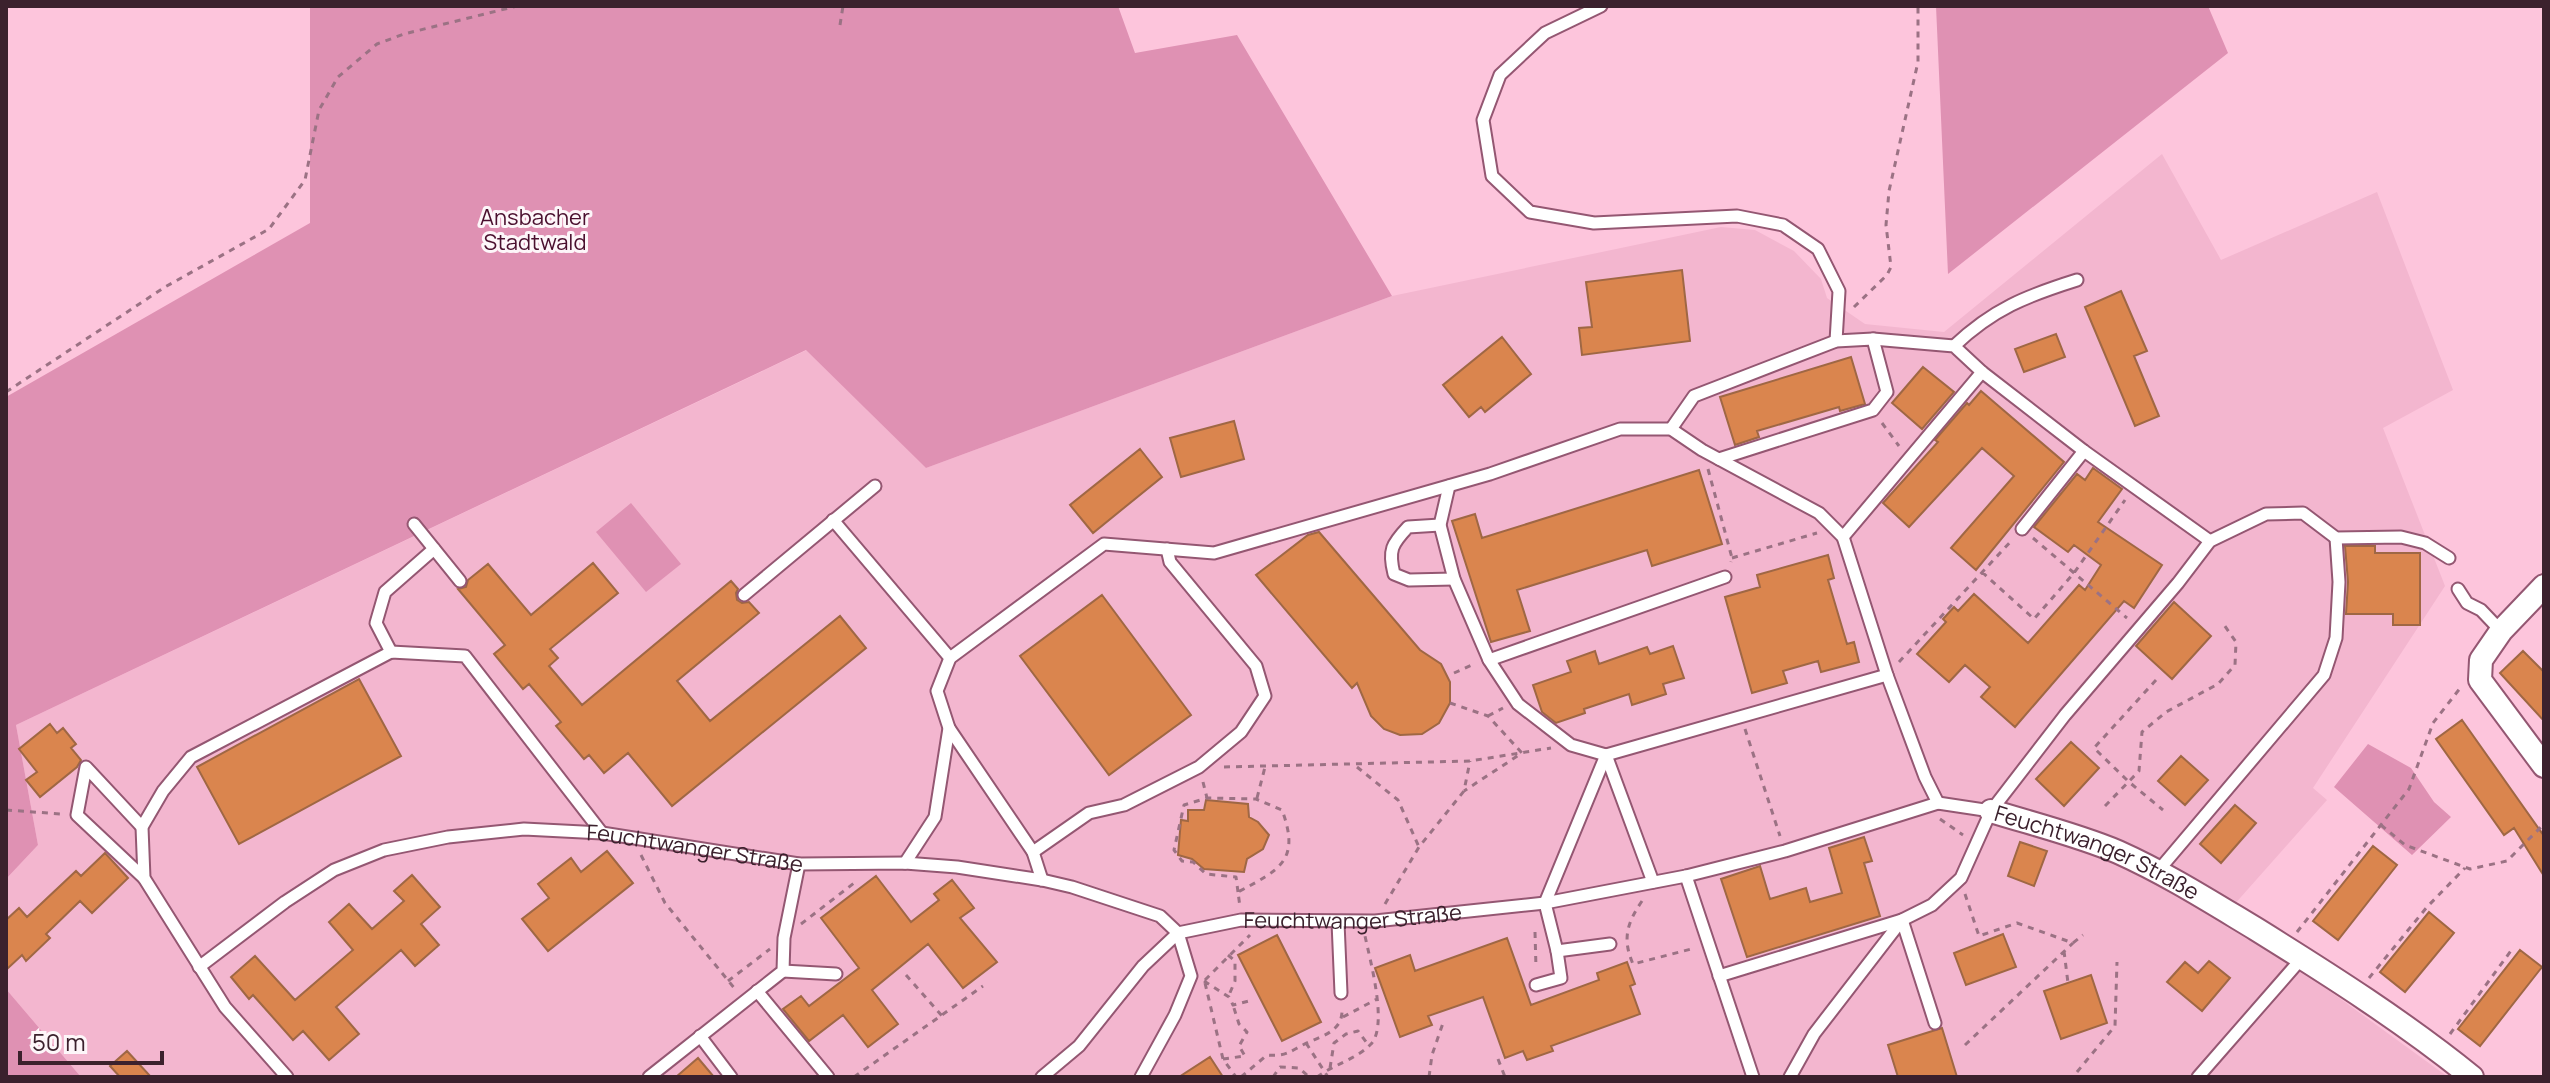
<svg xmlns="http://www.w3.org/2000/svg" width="2550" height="1083" font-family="Manrope,sans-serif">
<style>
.built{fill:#f3b6cf}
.green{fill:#df91b3}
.building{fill:#da854e;stroke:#9f6744;stroke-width:2}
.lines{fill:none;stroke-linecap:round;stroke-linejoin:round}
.service-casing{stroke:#945772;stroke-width:15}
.minor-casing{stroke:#945772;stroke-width:26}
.path{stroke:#9b7284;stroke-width:3;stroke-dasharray:6 6;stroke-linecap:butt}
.service{stroke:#fff;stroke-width:11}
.minor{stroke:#fff;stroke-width:22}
.labels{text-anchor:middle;stroke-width:6;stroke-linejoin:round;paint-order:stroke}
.park-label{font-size:22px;fill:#4a0f2e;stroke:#fdf6f9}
.street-label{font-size:22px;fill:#3b212d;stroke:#fdf6f9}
</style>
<rect width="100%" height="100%" fill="#fdc5dc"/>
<path class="built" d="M2162,154L2221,260L2377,192L2453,390L2383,428L2445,586L2313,788L2327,800L2225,915L2448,1077H81L6,989V879L38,845L16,725L807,350L926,468L1392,296L1721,227L1755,230L1794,251L1821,279L1827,298L1865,324L1944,332Z"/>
<path class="green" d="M310,6H1118L1135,53L1237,35L1392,296L926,468L806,350L16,725L38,845L6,879V397L310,223Z
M1936,6H2208L2228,53L1948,274Z
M631,503L681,564L646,592L596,532Z
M2368,744L2411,768L2434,802L2451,817L2412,855L2334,787Z
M6,989L81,1077H6Z"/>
<path class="building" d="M1682,270L1690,341L1582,355L1579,328L1592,327L1586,282Z
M2121,291L2147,351L2134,356L2159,416L2135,426L2085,307Z
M2056,334L2065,357L2024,372L2015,349Z
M1502,337L1531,374L1485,412L1481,407L1469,417L1443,385Z
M1851,357L1865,404L1840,411L1839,407L1757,431L1759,437L1735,445L1720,397Z
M1923,367L1954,392L1922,429L1892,403Z
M1981,391L2064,462L1976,570L1951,548L2014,476L1982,448L1909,527L1883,503L1938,442L1935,440L1967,403L1969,405Z
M1234,421L1244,459L1181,477L1170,438Z
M1140,449L1162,477L1093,533L1070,505Z
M2093,468L2122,489L2098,522L2162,565L2134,608L2124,601L2015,727L1981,697L1990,687L1965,665L1949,682L1917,654L1946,622L1943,619L1954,607L1958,611L1974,594L2028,643L2079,585L2085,590L2101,565L2074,545L2068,552L2034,527L2077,474L2085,480Z
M1699,470L1722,544L1652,566L1647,550L1517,590L1530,631L1491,642L1452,521L1475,514L1482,538Z
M1319,532L1420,650L1441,664L1450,682V703L1439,723L1422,734L1400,735L1384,729L1371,716L1357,683L1352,688L1256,575L1308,535Z
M2345,546H2375V553H2420V625H2393V614H2346L2348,582Z
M1828,555L1834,578L1828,580L1847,644L1854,642L1859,662L1821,672L1818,661L1783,671L1787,683L1752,693L1725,597L1760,587L1757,575Z
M593,563L618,593L550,649L558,658L549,666L582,705L731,581L738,589L736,593L737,600L742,603L749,602L759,613L677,681L710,721L840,616L866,648L672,806L628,753L604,773L589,755L584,759L556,726L561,722L529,684L523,689L494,654L505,645L458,589L466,587L468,580L488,564L531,615Z
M1102,595L1191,715L1109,775L1020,656Z
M2174,602L2211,636L2172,679L2136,646Z
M1673,646L1684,678L1663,684L1666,694L1632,705L1629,694L1584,709L1585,713L1556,723L1542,712L1533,685L1571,672L1567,661L1595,651L1599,664L1647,647L1650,654Z
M2523,651L2544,672V721L2500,673Z
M359,679L401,756L239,844L197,767Z
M2462,720L2544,836V876L2514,828L2504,835L2436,739Z
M50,724L57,733L63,728L76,744L71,748L81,760L77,767L40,797L26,780L37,772L19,749Z
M2071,742L2099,768L2064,806L2036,779Z
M2181,756L2208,780L2185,805L2158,781Z
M1206,800L1248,804L1249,817L1258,822L1269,835L1263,849L1247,859L1244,872L1204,869L1192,859L1178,855L1181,820L1188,821V810H1204Z
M2235,805L2256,823L2221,863L2200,844Z
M1864,837L1872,861L1864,863L1880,916L1747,957L1721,879L1760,866L1770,899L1806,888L1810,902L1842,893L1829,848Z
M2020,842L2047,851L2034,886L2008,876Z
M2373,846L2397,865L2338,940L2313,921Z
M607,851L633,883L548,951L522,919L549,898L538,884L571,858L581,872Z
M105,853L128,878L92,913L80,901L46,934L50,938L26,961L22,955L6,970V920L19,908L27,917L76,871L81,876Z
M412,875L440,907L421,924L439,945L415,966L401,950L336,1007L359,1034L329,1060L303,1031L293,1040L253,995L249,999L231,977L255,956L295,1000L353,950L329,922L349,904L372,929L404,901L394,891Z
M876,876L911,922L939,900L934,894L952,880L974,908L960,918L997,962L963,988L928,944L872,990L898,1024L868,1047L843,1015L809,1041L783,1009L801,996L809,1006L859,968L821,918Z
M2429,912L2454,933L2405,992L2380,972Z
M2003,934L2016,967L1966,985L1954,953Z
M1277,935L1321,1022L1282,1041L1238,955Z
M1507,938L1531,1005L1599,980L1597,973L1627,962L1635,984L1630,986L1640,1014L1551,1046L1553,1051L1527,1060L1523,1051L1505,1058L1483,997L1428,1016L1432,1025L1400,1037L1375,968L1410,955L1415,971Z
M2520,950L2542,967L2480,1046L2458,1029Z
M2209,961L2230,978L2202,1011L2167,982L2185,962L2198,973Z
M2091,975L2107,1023L2061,1039L2044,991Z
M1942,1028L1957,1077H1898L1888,1045Z
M127,1051L151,1077H120L110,1066Z
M1210,1057L1223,1077H1179Z
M698,1058L714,1077H676Z"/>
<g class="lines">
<g class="service-casing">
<g id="service">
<path d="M1601,6L1545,33L1500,75L1483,120L1492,176L1530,212L1594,223L1737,216L1783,225L1818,249L1839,291L1836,341"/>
<path d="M1873,339L1954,346L1982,372L2084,451L2210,541"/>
<path d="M1954,346C1993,309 2026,296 2077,280"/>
<path d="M1671,429L1694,396L1836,341L1873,339L1887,392L1873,410L1719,459"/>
<path d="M1449,486L1440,525L1454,579L1489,660L1518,704L1571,745L1606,755L1887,675"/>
<path d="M833,520L950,658"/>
<path d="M414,524L460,581"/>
<path d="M1440,525L1408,527C1392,544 1388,550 1394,574L1409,580L1454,579"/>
<path d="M2022,529L2084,451"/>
<path d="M1843,537L1982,372"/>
<path d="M2458,589L2467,603L2481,610L2501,631"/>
<path d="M744,595L875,486"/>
<path d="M391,652L376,623L385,592L434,549"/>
<path d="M1489,660L1725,577"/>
<path d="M949,728L1033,852"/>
<path d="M1606,755L1545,903L1557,951L1610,944"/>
<path d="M1606,755L1653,882"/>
<path d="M142,827L86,767L77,815L144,878"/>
<path d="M905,863L935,817L949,728L937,691L950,658L1104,544L1214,553L1490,474L1620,429H1671L1702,450L1819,513L1843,537L1887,675L1925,777L1938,803"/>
<path d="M2158,871L2324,675L2336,638L2339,582L2336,538"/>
<path d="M1686,876L1753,1077"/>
<path d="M1042,880L1033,852L1089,813L1124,805L1199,767L1241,732L1265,696L1256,666L1170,562L1167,549"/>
<path d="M1338,922L1341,993"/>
<path id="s1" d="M199,967L285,902L334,870L384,850L448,837L524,829L602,833L799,864L905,863L957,867L1042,880L1072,887L1160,916L1178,933L1241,920L1375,921L1545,903L1686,876L1785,851L1938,803L1991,811"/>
<path d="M783,971L836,974"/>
<path d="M1719,976L1902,920L1935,1023"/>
<path d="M1536,985L1561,978L1557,951"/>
<path d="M757,991L828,1077"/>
<path d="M700,1036L731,1077"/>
<path d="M287,1077L225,1007L144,878L142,827L163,791L191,757L391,652L465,656L602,833"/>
<path d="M649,1077L783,971L784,938L799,864"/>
<path d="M1042,1077L1079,1046L1143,966L1178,933L1191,976L1175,1015L1141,1077"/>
<path d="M1790,1077L1814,1034L1902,920L1932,905L1961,878L1991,811L2065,715L2178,583L2210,541L2266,514L2303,513L2336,538L2401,537L2425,543L2449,558"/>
<path d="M2198,1077L2302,958"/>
</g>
</g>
<g class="minor-casing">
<g id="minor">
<path d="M2544,586L2501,631L2481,660L2480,680L2544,766"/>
<path id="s2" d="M1991,811C2033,824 2078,835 2118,852C2167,874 2211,902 2256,929C2330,975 2404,1022 2472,1077"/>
</g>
</g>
<path class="path" d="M840,25L843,6
M1854,307L1887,275L1891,267L1886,225L1889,191L1918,62V6
M6,392L165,287L269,229L305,180L319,110L338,77L377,44L404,34L517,6
M1882,423L1899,446
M1708,469L1732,558L1731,562
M2033,538L2127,618
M1732,558L1817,533
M1982,572L2034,619L2074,573L2125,500
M1899,662L2013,539
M1454,673L1474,664
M2156,680L2094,748L2129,782L2163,810
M1450,703L1488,716L1522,753L1464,791
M1488,716L1503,708
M1745,729L1780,836
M1224,767L1470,761L1551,748
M1357,767L1398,800L1419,847
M1203,782L1207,798
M1257,798L1265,767
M2105,806L2139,771L2142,732L2166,712L2218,684L2235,665L2236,642L2222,622
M6,810L61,814
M1940,819L1963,835
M2381,825L2405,845L2470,869L2507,861L2544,824
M641,855L665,903L735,989
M1238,892L1236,877L1206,874L1193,862L1182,861L1174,850L1184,805L1207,798L1256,799L1282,810C1301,861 1279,870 1238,892L1240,907
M1965,894L1979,936L2017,923L2073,943L2083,935
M1642,901C1627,923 1622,939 1633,964L1695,948
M1385,904L1419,847L1464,791L1470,761
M801,924L858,880
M1535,932L1536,968
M2297,932L2409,789L2433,723L2461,687
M2064,951L2068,983
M1228,955L1235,961V981L1229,995
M906,975L942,1016
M2369,978L2427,907L2465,868
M1205,980L1250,935
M728,981L770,949
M1204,981L1229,997L1233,1005L1249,1001
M1205,983L1223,1059L1236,1077
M1343,1017L1377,999
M2450,1034L2513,948
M1306,1043L1328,1077
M1965,1045L2073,943
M1223,1059L1245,1056L1239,1046L1247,1032L1239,1024L1233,1005
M1498,1059L1505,1077
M1330,1068L1334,1043L1346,1034L1358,1031L1369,1046
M2077,1072L2115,1026L2117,962
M854,1077L983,986
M1241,1077L1267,1055C1288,1057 1291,1050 1309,1042C1325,1035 1343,1030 1342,1009
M1273,1077L1280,1067L1299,1068L1309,1077
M1317,1077C1333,1065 1356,1059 1370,1045C1389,1028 1370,960 1365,936
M1429,1077L1432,1055L1443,1023"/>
<use href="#service" class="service"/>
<use href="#minor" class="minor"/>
</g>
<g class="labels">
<g class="park-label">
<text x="535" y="225">Ansbacher<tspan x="535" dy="25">Stadtwald</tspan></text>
</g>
<g class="street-label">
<text dy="8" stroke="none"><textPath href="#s1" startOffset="534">Feuchtwanger Straße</textPath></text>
<text dy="8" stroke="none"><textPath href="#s2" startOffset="114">Feuchtwanger Straße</textPath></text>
<text dy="8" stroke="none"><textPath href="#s1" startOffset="1208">Feuchtwanger Straße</textPath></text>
</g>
</g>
<rect width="2550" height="1083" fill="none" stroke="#3b212d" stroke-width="16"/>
<path d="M20 1051v12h142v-12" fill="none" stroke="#3b212d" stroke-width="4"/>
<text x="32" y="1051" font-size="24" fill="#3b212d" stroke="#fdf6f9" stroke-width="6" paint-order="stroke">50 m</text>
</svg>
